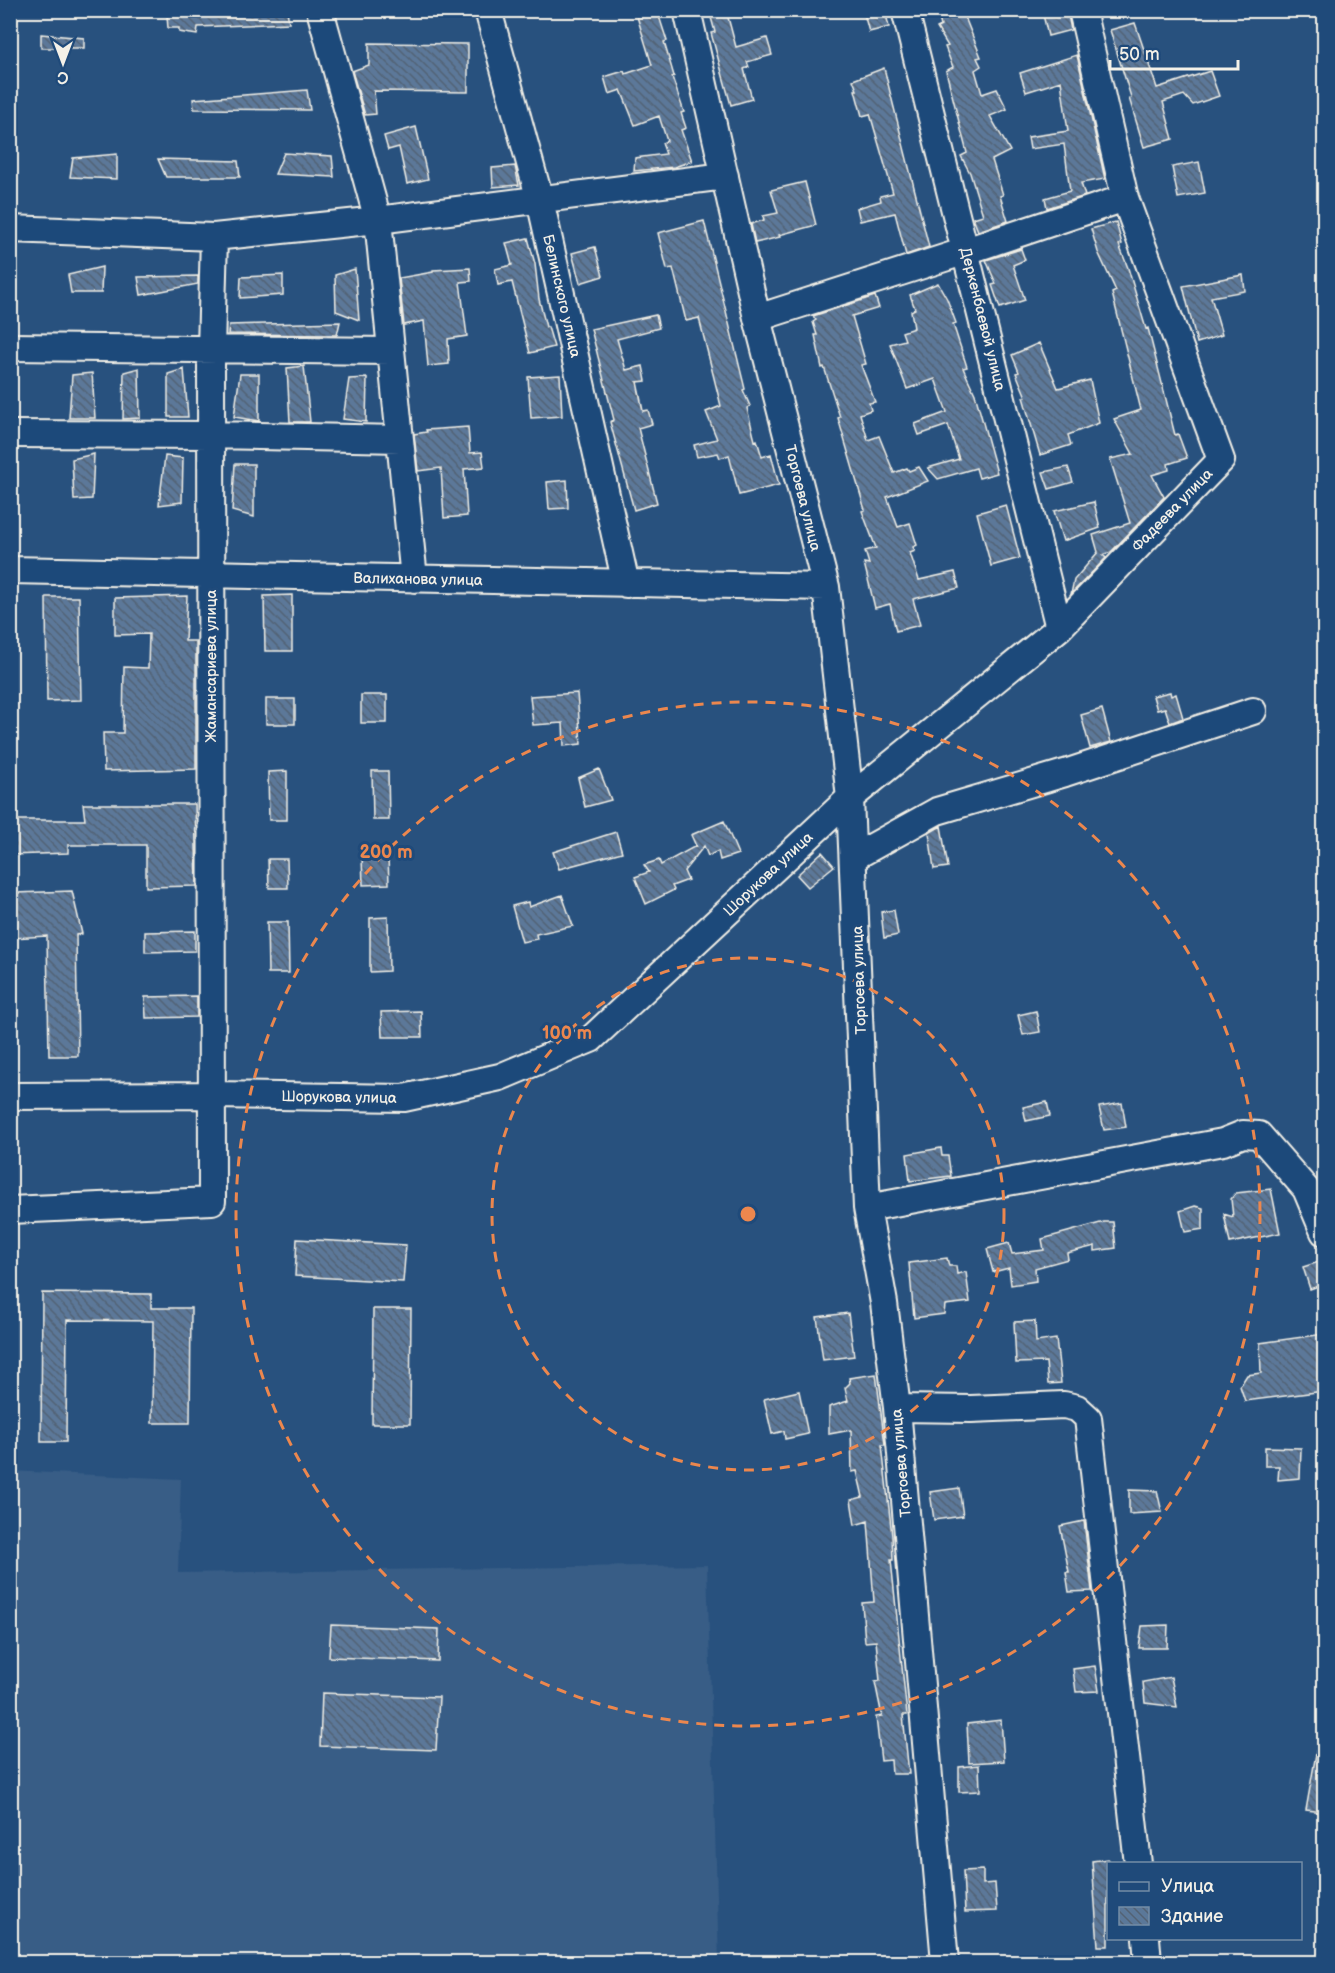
<svg xmlns="http://www.w3.org/2000/svg" width="1335" height="1973" font-family="'Balsamiq Sans',sans-serif">
<style>
.built{fill:#375d86}
.building{fill:url(#building-back-hatch);stroke:#f4f1e8;stroke-width:1.5}
.lines{fill:none;stroke-linecap:round;stroke-linejoin:round}
.minor-casing{stroke:#f4f1e8;stroke-width:30}
.minor{stroke:#1f4a7a;stroke-width:26}
.ring{fill:none;stroke:#ec874e;stroke-width:3;stroke-dasharray:10 8}
.labels{text-anchor:middle;stroke-width:6;stroke-linejoin:round;paint-order:stroke}
.street-label{font-size:15px;fill:#f4f1e8;stroke:#1f4a7a}
.centre{fill:#ec874e;stroke:#1f4a7a;stroke-width:3}
.ring-label{font-size:18px;text-anchor:middle;font-weight:bold;fill:#ec874e;stroke:#1f4a7a;stroke-width:6;stroke-linejoin:round;paint-order:stroke}
</style>
<defs>
<pattern id="building-back-hatch" width="6" height="6" patternUnits="userSpaceOnUse" patternTransform="scale(1.5)"><rect width="6" height="6" fill="#5b7899"/><path d="M-1 5l2 2M0 0l6 6M5-1l2 2" fill="none" stroke="#536274"/></pattern>
</defs>
<rect width="100%" height="100%" fill="#28517e"/>
<filter id="ink" filterUnits="userSpaceOnUse"><feTurbulence type="fractalNoise" baseFrequency=".0167" numOctaves="2"/><feDisplacementMap in="SourceGraphic" scale="12" xChannelSelector="R" yChannelSelector="G"/><feConvolveMatrix kernelMatrix="1 2 1 2 8 2 1 2 1" color-interpolation-filters="sRGB"/></filter>
<g filter="url(#ink)">
<path class="built" d="M10,1471L181,1479L178,1573L707,1565L719,1962H11Z"/>
<path class="building" d="M177,10H197L200,14L287,10L289,23L198,27L197,35L179,32V28H168L167,16L178,15Z
M635,10H657L667,41L664,42L674,76L672,77L684,112L681,113L686,128L681,130L692,161L674,167L634,171L635,158L666,154L662,143L667,141L659,116L635,125L621,90L609,94L604,77L624,71L625,74L652,65Z
M709,10H726L736,47L767,38L772,55L747,62L749,67L744,69L752,99L731,105L711,33L715,32Z
M863,10H885L889,27L869,32Z
M937,10H962L981,57L977,58L981,66L975,70L982,94L997,89L1007,109L990,116L1010,151L992,160L1003,195L1000,196L1008,221L978,231L973,218L983,215L970,173L961,156L967,153L946,71L953,67L945,47L948,46L937,28L941,26Z
M1042,10H1067L1071,30L1048,36Z
M1135,23L1157,88L1210,71L1219,96L1193,105L1184,95L1163,102L1173,139L1144,147L1129,98L1131,97L1110,30Z
M41,34L84,38V48H41Z
M369,43L468,44V92L374,91L376,114L365,115L352,71L369,65Z
M1077,55L1105,179L1081,183L1085,196L1047,208L1045,198L1070,191L1064,144L1030,149L1028,137L1068,131L1061,81L1026,92L1020,73Z
M884,68L929,247L906,255L895,213L860,221L857,208L881,201L880,196L893,193L870,114L862,116L855,90H857L853,80Z
M307,90L310,110L194,109L193,99Z
M416,127L428,179L407,184L399,147L388,150L384,136Z
M284,153L332,156L334,177L275,174Z
M117,154V179L70,177L73,158Z
M158,159L238,161L240,177H166Z
M1199,162L1205,193L1178,198L1172,167Z
M515,166L519,185L493,187L492,168Z
M805,182L816,225L779,235L780,237L755,243L751,224L764,220L763,216L778,213L771,190Z
M704,221L745,389L743,390L750,406L747,408L755,441L757,440L762,457L771,454L779,485L739,495L729,455L720,458L718,453L697,457L694,445L717,439L706,412L721,406L699,318L686,321L673,268L667,269L658,233Z
M1116,222L1122,244L1119,245L1128,268L1146,329L1148,328L1175,435L1178,434L1187,458L1168,464L1169,470L1152,475L1164,497L1111,552L1103,555L1106,558L1071,594L1074,580L1098,552L1093,535L1130,523L1110,459L1133,454L1114,419L1141,410L1112,293L1116,291L1098,252L1091,229Z
M528,238L535,264L539,299L546,327H548L554,347L530,353L512,282L498,285L495,269L512,265L506,243Z
M595,247L603,276L580,283L572,253Z
M1021,249L1025,260L1013,265L1025,300L1000,308L992,285L996,284L986,260Z
M102,267L101,293H71L68,275Z
M470,268L471,281L460,282L467,336L448,339L449,364L428,366L424,321L404,325L399,278L433,272V270Z
M355,269L359,320L336,311L335,275Z
M283,275V295L240,298L241,277Z
M1243,275L1245,291L1211,297L1222,335L1197,343L1183,286Z
M198,276V284L141,295L138,277Z
M938,283L947,299L956,323L953,324L967,367L963,368L975,394L997,473L979,478L976,468L938,479L928,468L959,459L948,425L919,435L915,424L947,412L935,379L907,389L890,344L905,340L902,332L914,328L911,311L915,309L910,295Z
M875,296L879,308L852,316L866,364L861,365L875,402L869,403L871,410L860,414L868,440L879,436L894,473L907,468L909,471L919,467L928,481L887,497L898,527L910,523L917,545L913,547L915,551L910,553L919,580L955,572L959,588L913,599L920,625L896,631L890,604L875,608L864,563L869,564L865,551L876,548L862,511L865,510L838,418L840,417L824,367L822,368L815,335H817L813,322L816,320L813,316Z
M656,315L659,328L617,339L626,370L643,366L646,381L637,382L643,411L648,410L652,424L638,428L657,503L634,510L610,422L614,420L591,329Z
M340,322L337,335L228,334L229,325Z
M1039,343L1058,388L1090,380L1099,423L1068,435L1071,445L1040,455L1023,397H1026L1016,373L1019,372L1012,355Z
M304,366L310,422H290L287,368Z
M139,368L140,418L123,419L124,372Z
M184,369L188,417H168V374Z
M92,373L95,418H69L72,375Z
M240,374H259V421L234,417Z
M560,375L562,416L531,418L528,377Z
M367,378L366,422L343,419L349,379Z
M468,427L470,453L482,452L484,467L464,469L467,516L444,518L441,468L418,471L414,434L427,432L426,430Z
M94,454L92,499L74,500L72,459Z
M165,456L183,458L182,502L159,505Z
M235,464H254V517L232,511Z
M1068,467L1073,482L1049,489L1043,472Z
M567,480L568,508L549,509L547,482Z
M1094,502L1100,528L1063,541L1054,511Z
M1006,505L1020,558L991,566L977,513Z
M292,595V651H265L264,596Z
M187,596L185,641H196V769L104,771L103,733H123L124,667L148,668L149,634L115,635V598Z
M46,597H79L81,700L47,701Z
M1170,692L1171,696L1176,694L1183,718L1170,723L1165,708L1157,710L1153,696Z
M577,693L581,744L564,746L563,723L533,725L530,696Z
M361,695H387V723H361Z
M266,699H295V724H266Z
M1102,709L1111,742L1090,748L1081,715Z
M599,769L611,800L585,807L578,778Z
M287,771V820H269L268,772Z
M372,771H388L389,820H373Z
M83,804H195L197,886L146,887V845H68V853L10,855V820H85Z
M724,821L738,854L720,860L718,851L708,856L704,846L684,871L688,880L672,886L674,890L646,904L635,877L649,872L644,865L659,860L661,865L696,846L691,835Z
M941,826L948,867L934,869L929,833Z
M616,832L622,852L559,869L553,852Z
M822,852L834,866L808,887L797,875Z
M388,856L389,884L363,885L362,857Z
M268,859H287L288,888H269Z
M72,891L82,934L76,935L78,1056H49L47,936L12,938L15,893Z
M562,895L573,926L536,934L537,939L522,942L512,906L528,902L529,907Z
M894,910L898,935L884,938L881,912Z
M388,917L389,971L370,972V918Z
M267,922H288L289,973H268Z
M195,931V951L145,952V932Z
M197,996V1017L146,1018L145,997Z
M421,1011L422,1037H382L381,1012Z
M1036,1011L1040,1032L1023,1035L1018,1015Z
M1047,1102L1050,1116L1026,1121L1023,1107Z
M1122,1103L1126,1127L1104,1130L1099,1107Z
M941,1148L942,1156H948L951,1176L910,1181L907,1154Z
M1271,1189L1280,1233L1230,1243L1224,1214L1233,1217L1231,1199L1236,1193Z
M1195,1206L1203,1208V1229L1185,1232L1180,1211Z
M1104,1222H1113L1116,1248L1095,1251V1246L1067,1253L1068,1259L1035,1268L1036,1281L1011,1285L1009,1268L993,1272L987,1249L1009,1243L1012,1254L1044,1250L1042,1239Z
M297,1239L406,1245L403,1282L295,1276Z
M947,1258L949,1266H956L957,1274L966,1272L970,1302L945,1305L944,1314L914,1318L909,1263Z
M1322,1261L1324,1269V1284L1310,1289L1303,1267Z
M42,1293L151,1294V1308H191L190,1423H152L153,1321L67,1320L66,1442H41Z
M373,1309H411L410,1424H372Z
M848,1313L854,1356L823,1360L817,1317Z
M1035,1321L1036,1342L1056,1339L1061,1383L1048,1384L1046,1362L1016,1363L1014,1322Z
M1324,1334V1391L1245,1401L1240,1386L1247,1375L1261,1373L1260,1343Z
M876,1374L885,1445H882L892,1536L893,1560H891L907,1715H903L909,1774H892L891,1760L881,1761L876,1717L882,1716L875,1682L880,1681L876,1641L865,1642L862,1603L874,1602L868,1521L855,1525L851,1500L863,1497L857,1471L852,1472L851,1430L829,1434V1407L848,1401L845,1388L850,1383L849,1378Z
M799,1391L808,1434L785,1439L784,1431L772,1434L764,1399Z
M1265,1447L1301,1448L1300,1478L1278,1480L1279,1466H1265Z
M959,1488L963,1516L934,1520L930,1492Z
M1129,1490L1157,1491L1162,1512L1129,1514Z
M1084,1521L1092,1591L1069,1592L1066,1572H1069L1060,1526Z
M331,1625L439,1629L438,1661L329,1657Z
M1168,1625L1167,1648H1139L1142,1626Z
M1095,1666L1099,1691L1076,1692L1073,1669Z
M1171,1677L1177,1707L1145,1703L1143,1682Z
M322,1693L439,1697L436,1750L320,1746Z
M1001,1720L1004,1761L969,1763L967,1724Z
M1317,1748H1324V1812L1306,1810Z
M979,1765L980,1791L959,1792V1767Z
M1108,1859V1946H1098L1092,1861Z
M983,1870V1884L995,1883L997,1911L965,1912L963,1871Z"/>
<g class="lines">
<g class="minor-casing">
<path id="minor" d="M320,10L378,220L414,579
M488,10L540,200L626,584
M687,10L757,318L826,587L850,798L867,1208L884,1303L897,1408L945,1962
M905,10L1059,628
M10,229L214,237L378,220L725,176
M757,318L966,251L1125,198
M10,347L391,351
M10,434L211,435L400,439
M10,570L826,587
M854,857L937,811L1065,773L1253,711
M10,1096L213,1095L404,1098L500,1077L591,1039L850,798L1059,628L1221,460L1125,198L1082,10
M867,1208L1223,1142L1243,1134L1259,1135L1306,1189L1324,1232
M10,1210L212,1201L211,350L214,237
M897,1408L971,1409L1064,1405L1077,1408L1088,1418L1138,1864
M1146,1938L1148,1962"/>
</g>
<use href="#minor" class="minor"/>
</g>
</g>
<g class="ring">
<circle cx="748" cy="1214" r="256"/>
<circle cx="748" cy="1214" r="512"/>
</g>
<g class="labels">
<g class="street-label">
<text transform="translate(562 296) rotate(77)" y="5">Белинского улица</text>
<text transform="translate(983 319) rotate(76)" y="5">Деркенбаевой улица</text>
<text transform="translate(803 498) rotate(76)" y="5">Торгоева улица</text>
<text transform="translate(1172 510) rotate(-46)" y="5">Фадеева улица</text>
<text transform="translate(418 579) rotate(1)" y="5">Валиханова улица</text>
<text transform="translate(211 666) rotate(-90)" y="5">Жамансариева улица</text>
<text transform="translate(768 874) rotate(-43)" y="5">Шорукова улица</text>
<text transform="translate(859 980) rotate(-92)" y="5">Торгоева улица</text>
<text transform="translate(339 1097) rotate(1)" y="5">Шорукова улица</text>
<text transform="translate(901 1463) rotate(-95)" y="5">Торгоева улица</text>
</g>
</g>
<circle cx="748" cy="1214" r="9" class="centre"/>
<g class="ring-label">
<text x="386" y="858">200 m</text>
<text x="567" y="1039">100 m</text>
</g>
<rect width="1335" height="1973" fill="none" stroke="#1f4a7a" stroke-width="36"/>
<rect x="18" y="18" width="1299" height="1937" fill="none" stroke="#f4f1e8" stroke-width="2" filter="url(#ink)"/>
<rect x="1107" y="1862" width="195" height="78" fill="#1f4a7a" stroke="#748da6" stroke-width="1.5"/>
<rect x="1119" y="1882" width="30" height="9" fill="#1f4a7a" stroke="#748da6" stroke-width="1.5"/>
<text x="1161" y="1892" font-size="18" fill="#f4f1e8">Улица</text>
<rect x="1119" y="1907" width="30" height="18" fill="url(#building-back-hatch)" stroke="#748da6" stroke-width="1.5"/>
<text x="1161" y="1922" font-size="18" fill="#f4f1e8">Здание</text>
<g transform="translate(63 63) rotate(180)" stroke="#1f4a7a" stroke-width="4.5" paint-order="stroke">
<path d="M0-4.5L10 22L0 15L-10 22Z" fill="#f4f1e8"/>
<text y="-9" font-size="16" font-weight="bold" text-anchor="middle" fill="#f4f1e8">С</text>
</g>
<path d="M1110 60v9h128v-9" fill="none" stroke="#f4f1e8" stroke-width="3"/>
<text x="1119" y="60" font-size="18" fill="#f4f1e8" stroke="#1f4a7a" stroke-width="4.5" paint-order="stroke">50 m</text>
</svg>
